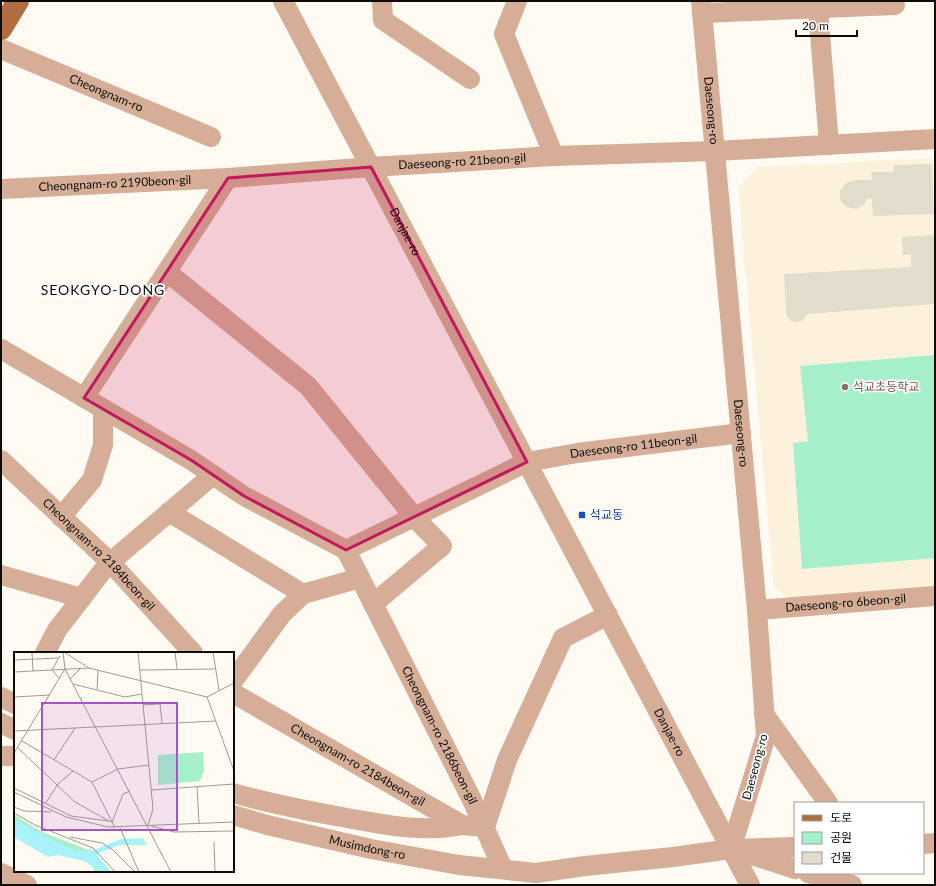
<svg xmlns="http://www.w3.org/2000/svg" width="936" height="886" font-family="Lato,'Noto Sans KR',sans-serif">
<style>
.built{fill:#fcf2dc}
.green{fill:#a5f0ca}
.building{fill:#e2dccd}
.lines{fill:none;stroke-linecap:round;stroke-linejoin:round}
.minor{stroke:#d6ae98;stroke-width:20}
.major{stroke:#b16c42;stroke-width:22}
.marked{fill:#c2185b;fill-opacity:0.2;stroke:#c2185b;stroke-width:3;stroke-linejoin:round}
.education-dot{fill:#8d6e63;stroke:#fff;stroke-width:1.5}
.transit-dot{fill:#1a4fb4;stroke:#fff;stroke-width:1.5}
.labels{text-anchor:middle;stroke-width:3.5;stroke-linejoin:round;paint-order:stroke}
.street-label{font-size:12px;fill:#0e0c07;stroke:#fff}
.education-label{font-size:12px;fill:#785e54;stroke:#fff;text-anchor:start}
.transit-label{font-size:12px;fill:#164399;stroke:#fff;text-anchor:start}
.quarter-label{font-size:14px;letter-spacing:1px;fill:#0e0c07;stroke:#fff}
.inset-road{fill:none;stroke:#9f9b94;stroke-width:1}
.view{fill:#a655c5;fill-opacity:0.15;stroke:#a655c5;stroke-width:2}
.inset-edge{fill:none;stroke:#0e0c07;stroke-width:2}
</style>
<rect width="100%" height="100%" fill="#fffbf2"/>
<path class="built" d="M935,158V589L795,602L774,587L738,187L759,167Z"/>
<path class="green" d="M935,355V558L802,569L793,443L808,441L800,366Z"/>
<path class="building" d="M932,164L934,214L873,216L872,199H867L864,205L856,209L847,207L840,200V191L846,183L855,180H872L871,172H894V165Z
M935,235V304L808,314L802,321L797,322L790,321L786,314L784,274L911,267V255H903L902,237Z"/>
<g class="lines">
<g class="minor">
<path id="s1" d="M283,1L750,885"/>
<path d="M382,1L383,20L470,79"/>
<path d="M517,1L504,34L554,156"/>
<path id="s2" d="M701,1L757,610L766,736L731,849"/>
<path d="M818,9L829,145"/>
<path d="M702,13L895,5"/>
<path id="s3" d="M1,49L211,137"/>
<path id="s4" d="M1,189L228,178L371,167L554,156L716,151L935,139"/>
<path d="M167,272L308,386L415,518L442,546L373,604"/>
<path id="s5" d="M1,349L191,460L244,496L346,550L472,800L503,869"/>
<path d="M84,398L228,178"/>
<path id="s6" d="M1,460L110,562L193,653"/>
<path d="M169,512L303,594L360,578"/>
<path d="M61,517L92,480L103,445V409"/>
<path id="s7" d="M346,550L527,462L577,453L741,433"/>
<path d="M1,575L82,598"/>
<path id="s8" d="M757,610L935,596"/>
<path d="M45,653L57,630L107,565L213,475"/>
<path d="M233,681L282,614L303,594"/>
<path id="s9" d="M233,693L462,825L485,827L507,760L563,638L608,615"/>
<path d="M1,697L15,704"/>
<path d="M764,714L828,803"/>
<path d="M1,723L15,730"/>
<path d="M1,756H15"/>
<path d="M233,793C271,804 308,811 347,818C386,825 423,833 462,825"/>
<path id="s10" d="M233,815L267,825L371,849L459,865L536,873L585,866L673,857L731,849L795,847"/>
<path d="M923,844L935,843"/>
<path d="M746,853L795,869"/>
<path d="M1,873L27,885"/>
<path d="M808,873L852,885"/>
</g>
<path class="major" d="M1,29L18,1"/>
</g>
<path class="marked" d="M371,167L527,462L346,550L244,496L191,460L84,398L228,178Z"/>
<circle class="education-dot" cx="845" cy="387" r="4"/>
<rect class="transit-dot" x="578" y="511" width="8" height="8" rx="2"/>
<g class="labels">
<g class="street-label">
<text dy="4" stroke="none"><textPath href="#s3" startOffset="114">Cheongnam-ro</textPath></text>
<text dy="4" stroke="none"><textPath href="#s2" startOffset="110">Daeseong-ro</textPath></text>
<text dy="4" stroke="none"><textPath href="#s4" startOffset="462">Daeseong-ro 21beon-gil</textPath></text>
<text dy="4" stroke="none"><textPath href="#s4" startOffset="114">Cheongnam-ro 2190beon-gil</textPath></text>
<text dy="4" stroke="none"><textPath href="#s1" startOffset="261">Danjae-ro</textPath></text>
<text dy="4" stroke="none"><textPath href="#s2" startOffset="434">Daeseong-ro</textPath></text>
<text dy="4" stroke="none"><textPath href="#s7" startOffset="309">Daeseong-ro 11beon-gil</textPath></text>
<text dy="4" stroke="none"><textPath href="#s6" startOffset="136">Cheongnam-ro 2184beon-gil</textPath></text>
<text dy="4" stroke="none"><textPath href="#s8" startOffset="89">Daeseong-ro 6beon-gil</textPath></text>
<text dy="4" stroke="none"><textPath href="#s1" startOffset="827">Danjae-ro</textPath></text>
<text dy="4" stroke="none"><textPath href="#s5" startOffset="607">Cheongnam-ro 2186beon-gil</textPath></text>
<text dy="4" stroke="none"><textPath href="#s9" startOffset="144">Cheongnam-ro 2184beon-gil</textPath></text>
<text transform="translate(755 767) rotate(-75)" y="4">Daeseong-ro</text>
<text dy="4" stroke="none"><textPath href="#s10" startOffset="138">Musimdong-ro</textPath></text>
</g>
<g class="education-label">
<text x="853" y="391">석교초등학교</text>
</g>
<g class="transit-label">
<text x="590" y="519">석교동</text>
</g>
<g class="quarter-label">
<text x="103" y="295">SEOKGYO-DONG</text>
</g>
</g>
<g transform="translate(14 652)">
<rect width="220" height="220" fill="#fffbf2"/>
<path d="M189,100L190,119L186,129L144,133V103ZM0,163L26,179L77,199H61L48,193L0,168Z" fill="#a5f0ca"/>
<path d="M0,168L61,199H77L107,187L129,186L133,193H106L82,202L97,220H81L79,215L70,209L44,203L34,205L0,185Z" fill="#a8f2fa"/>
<path class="inset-road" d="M18,0L19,19M50,0L75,16M124,0L139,157L134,173M161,0L163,17M199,0L205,38M0,8L44,6M51,17L157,220M126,18L201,17M0,20L75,16L193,45L220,119M46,27L38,18L46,4M56,27L66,17M59,32L111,45L128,42M83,37L84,18M0,45L36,43M193,45L220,31M146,52L148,71M129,53L157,51M0,79L202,69M8,89L78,130L101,176M4,96L61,150L95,169L98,170L109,142L116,139M0,101L51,17L49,0M40,108L61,76M78,130L104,117L135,113M183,135L185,171M0,136L57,164L95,169M137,138L220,132M0,140L52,165L94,175L220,170M31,152L44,132L59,119M0,155L10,159L38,160M0,161L21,173L79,196L101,220M137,174L160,180L220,179M106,176L125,220M56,185L88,191L99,198L121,220M200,190L201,220"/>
<path class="view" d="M28,51H163V178H28Z"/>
<rect width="220" height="220" class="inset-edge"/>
</g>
<rect width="936" height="886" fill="none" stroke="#0e0c07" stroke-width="4"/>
<rect x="794" y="802" width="130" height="72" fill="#ffffff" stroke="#9f9e9c"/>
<rect x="802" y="815" width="20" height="6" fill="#b16c42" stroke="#9f9e9c"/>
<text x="830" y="822" font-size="12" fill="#0e0c07">도로</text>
<rect x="802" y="832" width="20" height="12" fill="#a5f0ca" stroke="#9f9e9c"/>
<text x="830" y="842" font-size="12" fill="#0e0c07">공원</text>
<rect x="802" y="852" width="20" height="12" fill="#e2dccd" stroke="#9f9e9c"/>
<text x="830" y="862" font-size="12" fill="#0e0c07">건물</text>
<path d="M796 30v6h61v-6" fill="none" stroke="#0e0c07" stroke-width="2"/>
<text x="802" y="30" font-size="12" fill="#0e0c07" stroke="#ffffff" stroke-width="3" paint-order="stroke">20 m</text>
</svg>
